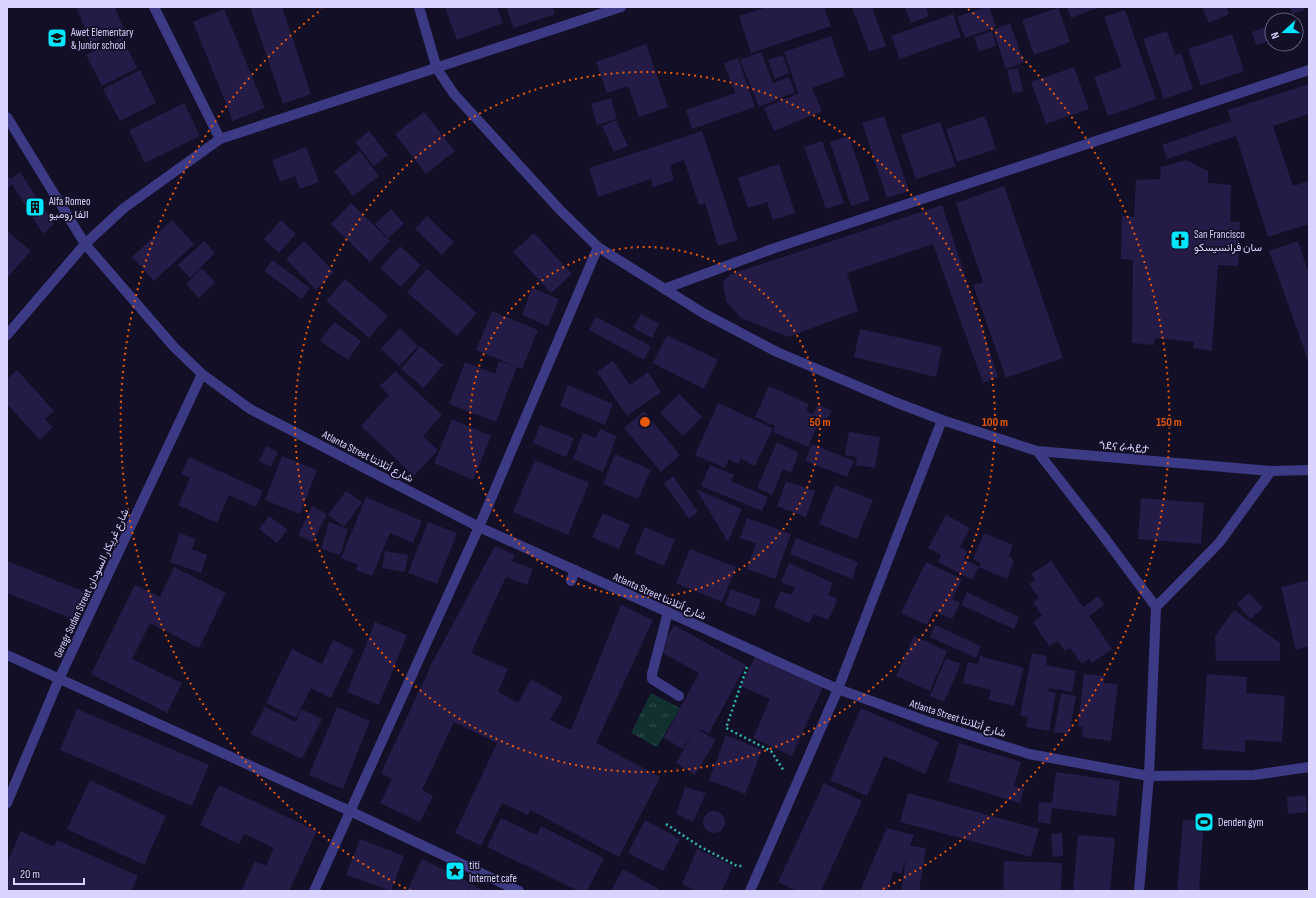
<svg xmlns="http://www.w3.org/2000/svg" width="1316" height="898" font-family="'Sofia Sans Condensed',Vazirmatn,'Noto Sans Ethiopic',sans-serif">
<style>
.park{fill:url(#park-tufts)}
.building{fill:#241b47}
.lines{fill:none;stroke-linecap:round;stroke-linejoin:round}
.path{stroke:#2fb8b0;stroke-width:2.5;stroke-dasharray:2 3;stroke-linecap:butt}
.service{stroke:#3d3a85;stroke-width:10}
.minor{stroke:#3d3a85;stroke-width:10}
.tertiary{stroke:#3d3a85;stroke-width:10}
.ring{fill:none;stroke:#e8590c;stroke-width:2;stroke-dasharray:2 4}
.labels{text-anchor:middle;stroke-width:3.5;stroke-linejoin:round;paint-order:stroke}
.poi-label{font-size:11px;fill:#d9d4ff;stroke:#130f26;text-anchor:start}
.street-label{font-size:11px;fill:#d9d4ff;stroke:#130f26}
.centre{fill:#e8590c;stroke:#130f26;stroke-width:2}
.ring-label{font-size:12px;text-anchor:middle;font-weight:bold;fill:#e8590c;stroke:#130f26;stroke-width:3.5;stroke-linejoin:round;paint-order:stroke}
</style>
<defs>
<pattern id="park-tufts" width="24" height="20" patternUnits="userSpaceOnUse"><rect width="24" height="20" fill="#12302f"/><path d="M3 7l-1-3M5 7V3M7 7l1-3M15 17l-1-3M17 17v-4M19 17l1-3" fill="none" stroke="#344d4e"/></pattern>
</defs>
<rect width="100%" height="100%" fill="#130f26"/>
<path class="park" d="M651,693L680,708L657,747L631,733Z"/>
<path class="building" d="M76,7H115L124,29L91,43Z
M250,7H282L311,94L283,104Z
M445,7H497L503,23L457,40Z
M506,7H553L555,14L514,28Z
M767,7H824L831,26L751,53L739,16Z
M852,7H872L886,46L869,52Z
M908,7H926L929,16L911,23L905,8Z
M986,7H989L996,27L965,38L957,17Z
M1067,7H1100L1071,18Z
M1202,7H1226L1229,14L1209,23Z
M1290,7H1304L1305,10L1292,14Z
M1058,8L1070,42L1034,55L1022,20Z
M224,9L265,108L233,121L193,22Z
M1125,10L1156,99L1108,116L1094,77L1122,67L1104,17Z
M953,14L961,37L900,59L891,36Z
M1010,23L1024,62L1006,69L993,30Z
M1269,26L1272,40L1256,45L1252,32Z
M992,31L996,46L979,51L974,37Z
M1167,31L1175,55L1181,53L1193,89L1164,99L1143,39Z
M1232,34L1244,71L1201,86L1188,49Z
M831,36L845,76L812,88L822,111L774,131L764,108L804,91L798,93L784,52Z
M122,37L137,68L102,86L86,55Z
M646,44L668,107L639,117L628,86L607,93L596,62Z
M761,52L773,83L789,77L795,92L759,107L740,60Z
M783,55L789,73L775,79L768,60Z
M738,58L755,107L692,129L686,110L735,93L724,63Z
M1074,67L1089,109L1046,124L1031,82Z
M1018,68L1023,91L1013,93L1007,70Z
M140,70L156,103L120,121L103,89Z
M1309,84V114L1273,126L1293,186L1309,181V224L1268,237L1236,136L1167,159L1162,145L1231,121L1228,110Z
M611,98L617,119L597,125L591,104Z
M184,103L200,136L145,163L129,130Z
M424,112L455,151L426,174L395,134Z
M884,116L909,191L887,198L862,123Z
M985,116L996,149L957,162L946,129Z
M616,120L628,146L614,152L602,126Z
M940,122L956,166L916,179L901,135Z
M369,131L388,155L374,166L355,142Z
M702,131L738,240L718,246L705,203L699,205L684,160L670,165L674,180L653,187L651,179L598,197L589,168Z
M849,136L870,200L851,206L830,142Z
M822,141L844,203L826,209L804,147Z
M306,147L319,182L300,189L295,176L280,182L272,160Z
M360,151L379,176L353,196L334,171Z
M1186,160L1208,171V183L1231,185L1230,221L1240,222L1238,266L1218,265L1212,351L1193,348L1194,342L1155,338L1154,345L1132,343L1133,260L1121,259L1122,216L1134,217L1136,180L1160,179L1161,167Z
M779,164L795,213L773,220L767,202L748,208L738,178Z
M20,172L54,224L43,234L12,184L7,190V175L10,179Z
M1004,186L1063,358L1006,378L973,285L983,282L956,203Z
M351,203L390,241L370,262L331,224Z
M942,205L998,377L983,383L933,244L847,273L858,311L788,337L741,318L726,301L723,282L731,274Z
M391,209L404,224L388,238L375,224Z
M427,216L454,242L442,255L415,229Z
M172,220L194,244L154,281L132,257Z
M281,220L296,234L279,253L264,239Z
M7,231L31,251L7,278Z
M534,233L572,274L551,293L513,252Z
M204,241L215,253L190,278L178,265Z
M304,241L334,272L316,290L286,259Z
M1298,241L1309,275V363L1269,251Z
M400,246L421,265L401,287L380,268Z
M272,260L310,288L302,299L264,271Z
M202,268L215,282L199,298L186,284Z
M427,269L477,313L457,336L407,292Z
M345,279L388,316L369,338L326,301Z
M532,288L559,299L548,326L522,315Z
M492,311L538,330L522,369L476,350Z
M641,314L659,324L652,338L633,328Z
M596,317L651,346L644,360L589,330Z
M334,322L361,341L348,360L320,341Z
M400,328L418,346L399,366L381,349Z
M860,329L942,347L936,377L854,357Z
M667,335L718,360L704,389L653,363Z
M420,346L443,365L424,388L401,369Z
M499,361L517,367L496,422L449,404L465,362L495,374Z
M613,361L630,385L648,372L661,392L627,416L597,372Z
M17,370L54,411L45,419L53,427L40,440L7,404V379Z
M395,371L442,415L423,436L438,450L414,476L361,426L389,395L380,386Z
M568,385L613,404L605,425L560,406Z
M769,386L809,404L806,411L813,414L818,404L832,411L825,422L820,420L808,447L773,432L775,426L755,417Z
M679,394L702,417L683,436L660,413Z
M718,403L773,428L755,466L741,459L738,464L729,459L725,468L695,455Z
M644,411L680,455L661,472L624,428Z
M452,419L491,436L473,480L434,463Z
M540,425L574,438L566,457L533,443Z
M600,429L617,436L603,472L573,459L583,433L596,438Z
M849,432L880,437L875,468L855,465L857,457L845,455Z
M777,442L799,453L791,473L783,469L772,495L757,488Z
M812,444L854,461L847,477L805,461Z
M266,446L278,452L271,467L259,461Z
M615,454L651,470L638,499L603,484Z
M282,456L317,470L300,514L265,500Z
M189,457L263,491L256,507L229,495L217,523L178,505L190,478L181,474Z
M535,460L589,483L568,535L513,512Z
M710,465L734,475L731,481L768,497L762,511L701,486Z
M673,476L698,512L689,519L664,483Z
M786,481L815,491L806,517L777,506Z
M835,485L873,500L857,539L819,524Z
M696,489L742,509L728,542Z
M346,491L362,502L344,527L328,515Z
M366,497L422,521L413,543L390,533L372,576L356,570L358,565L341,558Z
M1141,498L1204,503L1201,544L1138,539Z
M312,506L327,514L313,542L298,535Z
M603,513L630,525L619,549L592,537Z
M946,515L970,528L960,547L967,551L964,559L979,567L972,580L938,562L941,555L928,548Z
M269,516L288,530L277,543L259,529Z
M747,518L791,534L775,579L747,569L756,543L740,538Z
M329,522L348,529L340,555L321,549Z
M428,522L457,533L437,584L408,573Z
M645,527L675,540L664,566L634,553Z
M180,533L196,539L192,549L207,555L201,573L170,562Z
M984,533L1013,545L1009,556L1014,561L1007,579L979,567L981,563L973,559Z
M796,538L858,562L852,579L790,554Z
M495,546L515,555L512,561L533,569L527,585L506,577L471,653L508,669L498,692L518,703L531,679L563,697L550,720L571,730L621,605L653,620L596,743L660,777L619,857L530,810L528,815L502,803L481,846L455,833L497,743L454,722L422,790L433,796L420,822L380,803L392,779L381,773L433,661Z
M690,549L736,567L722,602L676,583Z
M385,551L408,555L405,572L382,568Z
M7,561L85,592L75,620L7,593Z
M1051,561L1083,607L1098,596L1104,605L1089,616L1112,649L1092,663L1089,659L1082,664L1070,648L1065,651L1058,641L1049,646L1033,622L1042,616L1033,602L1039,598L1029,584L1035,580L1031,574Z
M926,562L962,579L952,599L960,603L952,619L934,611L927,625L901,613Z
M789,563L833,583L828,595L838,599L828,620L814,614L809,623L774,607L781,591L791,595L795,588L781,582Z
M174,567L226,593L199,648L150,623L132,659L182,683L167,713L91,674L135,585L160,597Z
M1309,580V646L1296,650L1281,587Z
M731,589L761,600L755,616L725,605Z
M967,592L1019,617L1014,629L961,605Z
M1249,593L1263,608L1250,619L1237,604Z
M1234,610L1280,643V661H1216L1215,636Z
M375,622L407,635L379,705L347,692Z
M674,625L746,665L709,733L696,728L716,740L695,775L676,763L696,728L683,749L664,738L699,673L659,651Z
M935,625L981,646L976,658L930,637Z
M914,636L947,651L930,691L896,676Z
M333,640L354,650L331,698L311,688L296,718L266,703L292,649L322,664Z
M1032,653L1047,656L1046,665L1076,671L1072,692L1049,688L1048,691L1056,693L1049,731L1026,727L1028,717L1020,716Z
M755,656L823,687L792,756L753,738L770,699L741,686Z
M980,656L1024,668L1014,706L988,700L991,690L963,683L968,662L978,664Z
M946,658L961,664L944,702L930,696Z
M1084,674L1104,676V683L1118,684L1111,741L1082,737L1083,727L1078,726Z
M1207,674L1247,677L1246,693L1285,696L1282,742L1245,740V752L1202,749Z
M1061,693L1076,696L1069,734L1054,732Z
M265,707L296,722L301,709L322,719L302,759L251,734Z
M337,707L370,721L343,789L309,775Z
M861,708L939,742L925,774L884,756L867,796L830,780Z
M77,709L209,765L192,806L60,750Z
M726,735L762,750L745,794L709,780Z
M959,743L1021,762L1014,786L1024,789L1020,803L948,781Z
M1056,772L1120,781L1116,816L1052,808L1050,824L1038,822L1039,802L1052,803Z
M90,780L166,816L144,865L67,829Z
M824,783L862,801L821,891H797L778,882Z
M219,785L317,831L289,891H241L255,861L266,866L274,848L244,834L239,844L200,825Z
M685,787L706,793L693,822L676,814Z
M908,793L1039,829L1031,857L900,822Z
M1306,795L1307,812L1288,814L1287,797Z
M703 822a11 11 0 1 1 22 0a11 11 0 1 1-22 0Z
M501,818L537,835L541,826L604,858L587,891H579L487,847Z
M645,820L680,839L663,871L628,853Z
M1183,820L1204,821L1199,891H1177Z
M887,828L914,835L910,846L926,848L919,891H901L906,859L901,874L893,872L888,891H860Z
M21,831L54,847L57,840L138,876L131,891H7V863Z
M1062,833L1063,856L1053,857L1051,834Z
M1078,835L1115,838L1110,891H1073Z
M360,839L404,856L391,891L346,875Z
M697,849L733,866L722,891H697L682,884Z
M422,859L471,883L467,891H407Z
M1004,861L1062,863L1061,891H1003Z
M623,869L659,889L657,891H611Z
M471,884L485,891H468Z"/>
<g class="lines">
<path class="path" d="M747,667L726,728L771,751L784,771
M666,824L699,846L737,866H742"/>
<path class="service" d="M571,581L575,570
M668,612L652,674V679L679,696"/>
<path class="minor" d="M154,7L220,139
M7,117L85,244L174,347L202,374L250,409L479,527L838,689L929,722L1029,754L1149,776L1254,775L1309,767
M664,289L772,249L1309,70
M7,655L350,811L519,891
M7,803L59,679L202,374
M314,891L479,527L598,247
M750,891L838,689L942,420"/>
<path class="tertiary" d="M419,7L437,69L454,94L561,211L598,247L703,313L777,352L895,402L942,420L1037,451L1271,471L1309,470
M7,335L85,244L124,208L220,139L621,7
M1037,451L1101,533L1156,607L1149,776L1139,891
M1156,607L1219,543L1271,471"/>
</g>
<g class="ring">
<circle cx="645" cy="422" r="175"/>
<circle cx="645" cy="422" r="350"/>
<path d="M411 891A524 524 0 0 1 322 9M968 9A524 524 0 0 1 879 891"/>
</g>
<defs>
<g id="school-square" transform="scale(1)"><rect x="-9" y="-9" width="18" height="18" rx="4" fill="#00e5ff" stroke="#130f26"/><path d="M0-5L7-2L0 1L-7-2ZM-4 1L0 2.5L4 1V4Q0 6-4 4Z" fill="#111"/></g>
<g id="building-square" transform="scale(1)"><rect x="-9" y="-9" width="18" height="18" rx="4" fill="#00e5ff" stroke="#130f26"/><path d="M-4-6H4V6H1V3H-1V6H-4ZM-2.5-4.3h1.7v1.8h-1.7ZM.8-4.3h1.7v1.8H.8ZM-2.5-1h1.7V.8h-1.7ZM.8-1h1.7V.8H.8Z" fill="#111"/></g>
<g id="church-square" transform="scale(1)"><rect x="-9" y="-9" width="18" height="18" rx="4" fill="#00e5ff" stroke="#130f26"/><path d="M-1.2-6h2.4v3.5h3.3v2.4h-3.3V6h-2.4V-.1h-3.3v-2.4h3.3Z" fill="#111"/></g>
<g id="stadium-square" transform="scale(1)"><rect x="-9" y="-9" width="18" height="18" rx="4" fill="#00e5ff" stroke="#130f26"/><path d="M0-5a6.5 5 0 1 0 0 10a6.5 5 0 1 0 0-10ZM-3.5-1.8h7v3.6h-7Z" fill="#111"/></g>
<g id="sight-square" transform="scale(1)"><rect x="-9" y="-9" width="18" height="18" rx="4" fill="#00e5ff" stroke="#130f26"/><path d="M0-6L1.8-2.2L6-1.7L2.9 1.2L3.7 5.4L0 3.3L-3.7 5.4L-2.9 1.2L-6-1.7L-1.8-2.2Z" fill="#111"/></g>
</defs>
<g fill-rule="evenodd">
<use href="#school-square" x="57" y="38"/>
<use href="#building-square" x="35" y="207"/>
<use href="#church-square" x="1180" y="240"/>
<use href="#stadium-square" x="1204" y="822"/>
<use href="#sight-square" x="455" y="871"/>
</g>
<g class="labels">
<g class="poi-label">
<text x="71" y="36">Awet Elementary<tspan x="71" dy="13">&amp; Junior school</tspan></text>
<text x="49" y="205">Alfa Romeo<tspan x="49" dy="13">الفا روميو</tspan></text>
<text x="1194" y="238">San Francisco<tspan x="1194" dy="13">سان فرانسيسكو</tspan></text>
<text x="1218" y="826">Denden gym</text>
<text x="469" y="869">titi<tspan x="469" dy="13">Internet cafe</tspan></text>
</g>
<g class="street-label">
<text transform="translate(1124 447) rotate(5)" y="4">ጎደና ራሓይታ</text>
<text transform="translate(368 456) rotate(27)" y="4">Atlanta Street شارع أتلانتا</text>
<text transform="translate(91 583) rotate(-65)" y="4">Geregr Sudan Street شارع غريكار السودان</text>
<text transform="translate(660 596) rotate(24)" y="4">Atlanta Street شارع أتلانتا</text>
<text transform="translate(958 718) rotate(18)" y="4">Atlanta Street شارع أتلانتا</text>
</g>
</g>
<circle cx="645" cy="422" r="6" class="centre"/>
<g class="ring-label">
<text x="820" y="426">50 m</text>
<text x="995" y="426">100 m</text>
<text x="1169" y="426">150 m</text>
</g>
<rect width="1316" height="898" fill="none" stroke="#d9d4ff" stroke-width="16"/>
<g transform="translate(1284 32) rotate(249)"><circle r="19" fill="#130f26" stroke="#625e7d"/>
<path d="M0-3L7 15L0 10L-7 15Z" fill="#00e5ff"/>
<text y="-6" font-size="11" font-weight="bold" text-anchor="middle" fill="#d9d4ff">N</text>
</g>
<path d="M14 878v6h70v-6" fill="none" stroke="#d9d4ff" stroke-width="2"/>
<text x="20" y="878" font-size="12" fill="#d9d4ff" stroke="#130f26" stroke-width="3" paint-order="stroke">20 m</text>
</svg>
